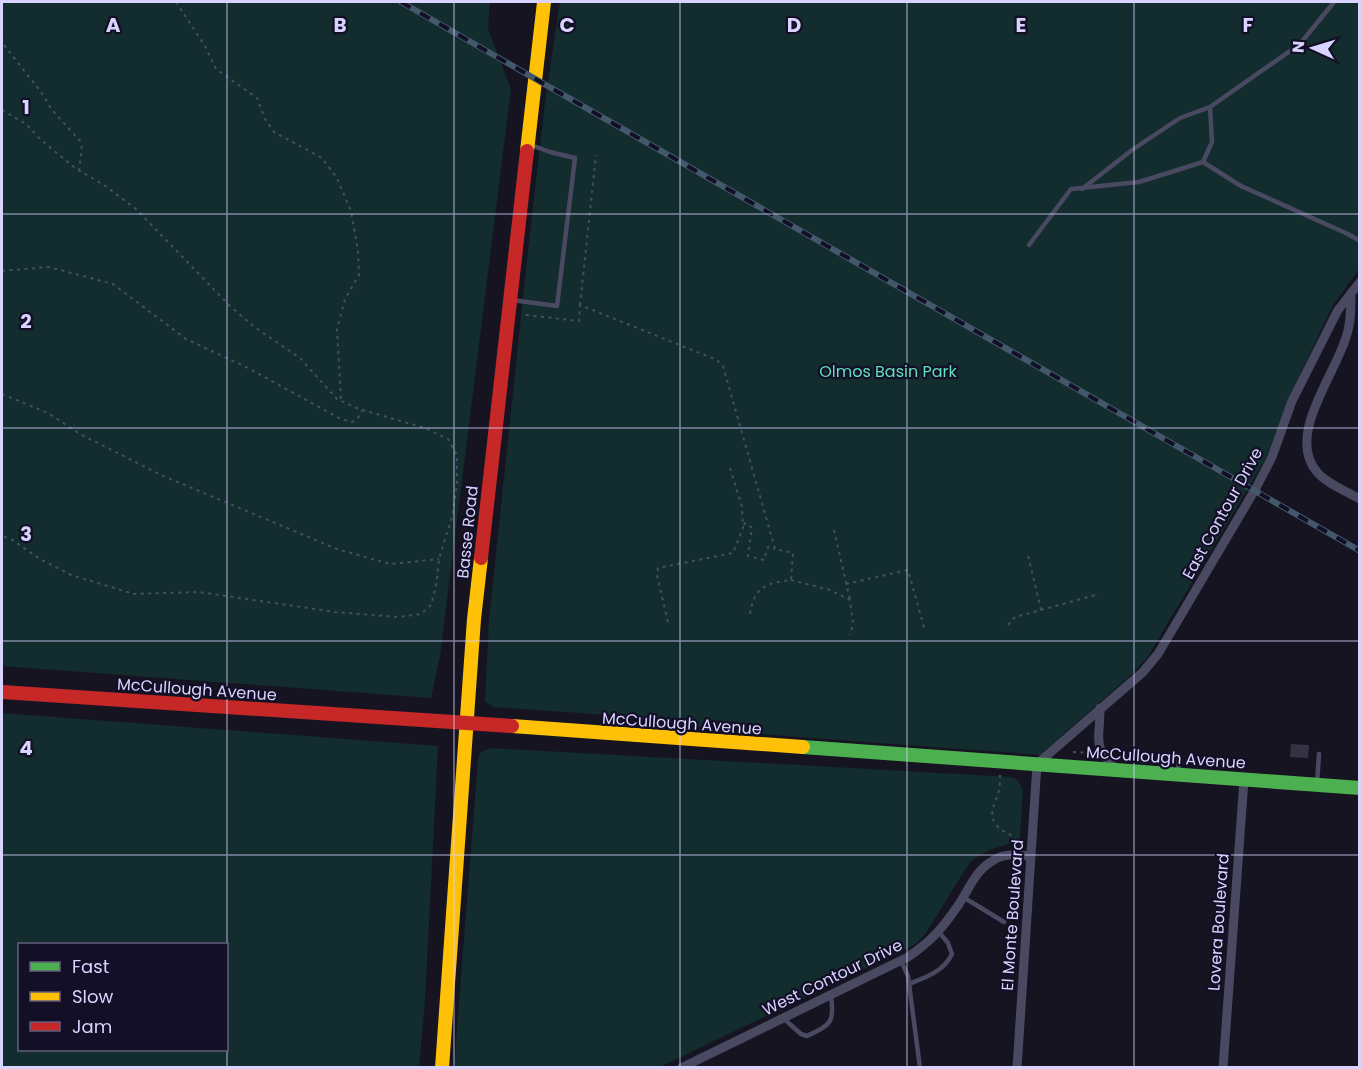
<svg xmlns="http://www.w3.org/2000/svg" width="1361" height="1069" font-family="Poppins,sans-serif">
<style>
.green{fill:#132c2d;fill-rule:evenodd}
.building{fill:#343243}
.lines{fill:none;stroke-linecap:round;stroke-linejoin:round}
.path{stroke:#44505f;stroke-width:2;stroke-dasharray:3 4.5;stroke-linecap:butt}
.lane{stroke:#4a4962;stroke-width:4.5}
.street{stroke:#4a4962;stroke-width:9}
.fast{stroke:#4caf50;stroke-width:14}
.slow{stroke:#ffc107;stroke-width:14}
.jam{stroke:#c62828;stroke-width:14}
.rail-casing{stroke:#43596b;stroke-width:6}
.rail{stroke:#130f26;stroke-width:4;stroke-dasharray:11;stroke-linecap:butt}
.grid{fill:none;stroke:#d9d4ff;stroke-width:1.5;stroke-opacity:0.55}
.labels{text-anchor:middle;stroke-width:4.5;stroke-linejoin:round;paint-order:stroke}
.park-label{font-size:16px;fill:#5fe0c0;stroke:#130f26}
.street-label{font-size:16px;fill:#d9d4ff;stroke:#130f26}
.grid-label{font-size:20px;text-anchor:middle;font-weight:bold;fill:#d9d4ff;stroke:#130f26;stroke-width:4.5;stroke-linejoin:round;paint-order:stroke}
</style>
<rect width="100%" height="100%" fill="#161421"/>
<path class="green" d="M2,2H490L488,29L511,89L440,656L431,698L2,666Z
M560,2H1359V269L1332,307L1290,396L1269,453L1147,658L1132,674L1040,755L758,734L595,714L493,707L485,701L489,620L527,260L545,102Z
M2,713L438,746L425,1001L419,1067H2ZM20,944H226V1050H20Z
M490,748L1012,777L1017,780L1023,789L1020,839C1013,844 1004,845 996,848C986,851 978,856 970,862L926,933L916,944L660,1067H454L478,759L480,753Z"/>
<path class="building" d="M1291,744L1309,745L1308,758L1290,757Z"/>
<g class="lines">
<path class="path" d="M176,2L205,46L216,69L257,98L265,119L274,132L322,158L337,178L351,211L358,251L359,275L345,299L337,329L341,400
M2,38L4,45L41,92L52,110L80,141L82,149L79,170
M2,110L26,124L40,139L75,168L104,185L136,209L230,306L253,326L300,358L337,399L359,409L425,428L448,439L457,455V485L452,517L439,559L436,587L431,605L421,614L398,617L335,612L199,592L134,594L71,575L40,559L11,539L2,536
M2,271L49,267L113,284L186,339L248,368L339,418L352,422L358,418L362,410
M580,305L596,155
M526,315L579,321L580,305L717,360L723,366L775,549L793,553L791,580C766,583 754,587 750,614
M2,394L48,413L80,434L161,475L337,549L390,564L439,559
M744,525L745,523L752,528L748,556L764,560L768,547L775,549
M834,530L850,600
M791,580L830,590L850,600L853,624L850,635
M846,584L908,570L925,631
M1041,610L1099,594
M668,622L657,575L658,568L733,553L743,528L742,507L730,468
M1008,625L1015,617L1041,610L1028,555
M1073,752L1091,753
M1000,775C1000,780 1000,785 999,790C996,804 986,814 998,827C1004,833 1013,834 1018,842"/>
<path class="lane" d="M1203,162L1212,142L1210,107L1300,44L1334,2
M1082,189L1132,150L1180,118L1210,107
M1029,245L1071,189L1139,182L1203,162L1241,186L1348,234L1360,241
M512,300L557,306L575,158L550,152L531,145
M1178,773L1179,755
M1317,784L1319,754
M963,897L1004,922
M901,961L908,976L920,1068
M909,984C927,977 944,971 952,954L948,943L939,932
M783,1018L801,1034L807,1036C832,1024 834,1023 831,995"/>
<path class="street" d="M1351,293C1351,307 1351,321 1347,334C1337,373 1285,435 1317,472C1326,483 1346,491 1360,499
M1100,708C1100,743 1091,744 1118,771
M681,1068L908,957C930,942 942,929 957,907C969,890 975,870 994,860C1005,853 1019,855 1031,856
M1017,1068L1037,764L1142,673L1158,654L1256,488L1272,457L1292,401L1338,310L1360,282
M1223,1068L1244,780"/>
<path class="fast" d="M803,747L1360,788"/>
<path class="slow" d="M527,151L544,2
M512,726L803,747
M442,1068L474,619L481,558"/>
<path class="jam" d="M481,558L527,151
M2,692L512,726"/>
<g class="rail-casing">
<path id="rail" d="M401,2L1360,551"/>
</g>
<use href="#rail" class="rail"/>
</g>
<path class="grid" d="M227,2V1068M454,2V1068M680,2V1068M907,2V1068M1134,2V1068M2,214H1360M2,428H1360M2,641H1360M2,855H1360"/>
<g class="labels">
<g class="park-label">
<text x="888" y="377">Olmos Basin Park</text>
</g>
<g class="street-label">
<text transform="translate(1222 513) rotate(-61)" y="6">East Contour Drive</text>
<text transform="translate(467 532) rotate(-84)" y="6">Basse Road</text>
<text transform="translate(197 689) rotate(4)" y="6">McCullough Avenue</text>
<text transform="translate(682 723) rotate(4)" y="6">McCullough Avenue</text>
<text transform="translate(1166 757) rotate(4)" y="6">McCullough Avenue</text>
<text transform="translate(1012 915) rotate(-86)" y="6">El Monte Boulevard</text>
<text transform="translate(1218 922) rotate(-86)" y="6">Lovera Boulevard</text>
<text transform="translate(832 977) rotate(-26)" y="6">West Contour Drive</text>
</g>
</g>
<g class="grid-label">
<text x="113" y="32">A</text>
<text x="340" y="32">B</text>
<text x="567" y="32">C</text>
<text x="794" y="32">D</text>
<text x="1021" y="32">E</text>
<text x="1248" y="32">F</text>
<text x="26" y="114">1</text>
<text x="26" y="328">2</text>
<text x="26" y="541">3</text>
<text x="26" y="755">4</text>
</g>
<rect width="1361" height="1069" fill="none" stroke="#d9d4ff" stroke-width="6"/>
<rect x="18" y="943" width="210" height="108" fill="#130f26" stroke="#625e7d" stroke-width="1.5"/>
<rect x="30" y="962" width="30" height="9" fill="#4caf50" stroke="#625e7d" stroke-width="1.5"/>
<text x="72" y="973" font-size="18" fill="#d9d4ff">Fast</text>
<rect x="30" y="992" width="30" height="9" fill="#ffc107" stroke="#625e7d" stroke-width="1.5"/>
<text x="72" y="1003" font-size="18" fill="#d9d4ff">Slow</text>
<rect x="30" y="1022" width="30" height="9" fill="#c62828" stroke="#625e7d" stroke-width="1.5"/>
<text x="72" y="1033" font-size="18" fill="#d9d4ff">Jam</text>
<g transform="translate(1313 48) rotate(274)" stroke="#130f26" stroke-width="4.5" paint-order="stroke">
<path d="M0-4.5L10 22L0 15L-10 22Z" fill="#d9d4ff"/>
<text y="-9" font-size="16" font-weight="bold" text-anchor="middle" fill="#d9d4ff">N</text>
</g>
</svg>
